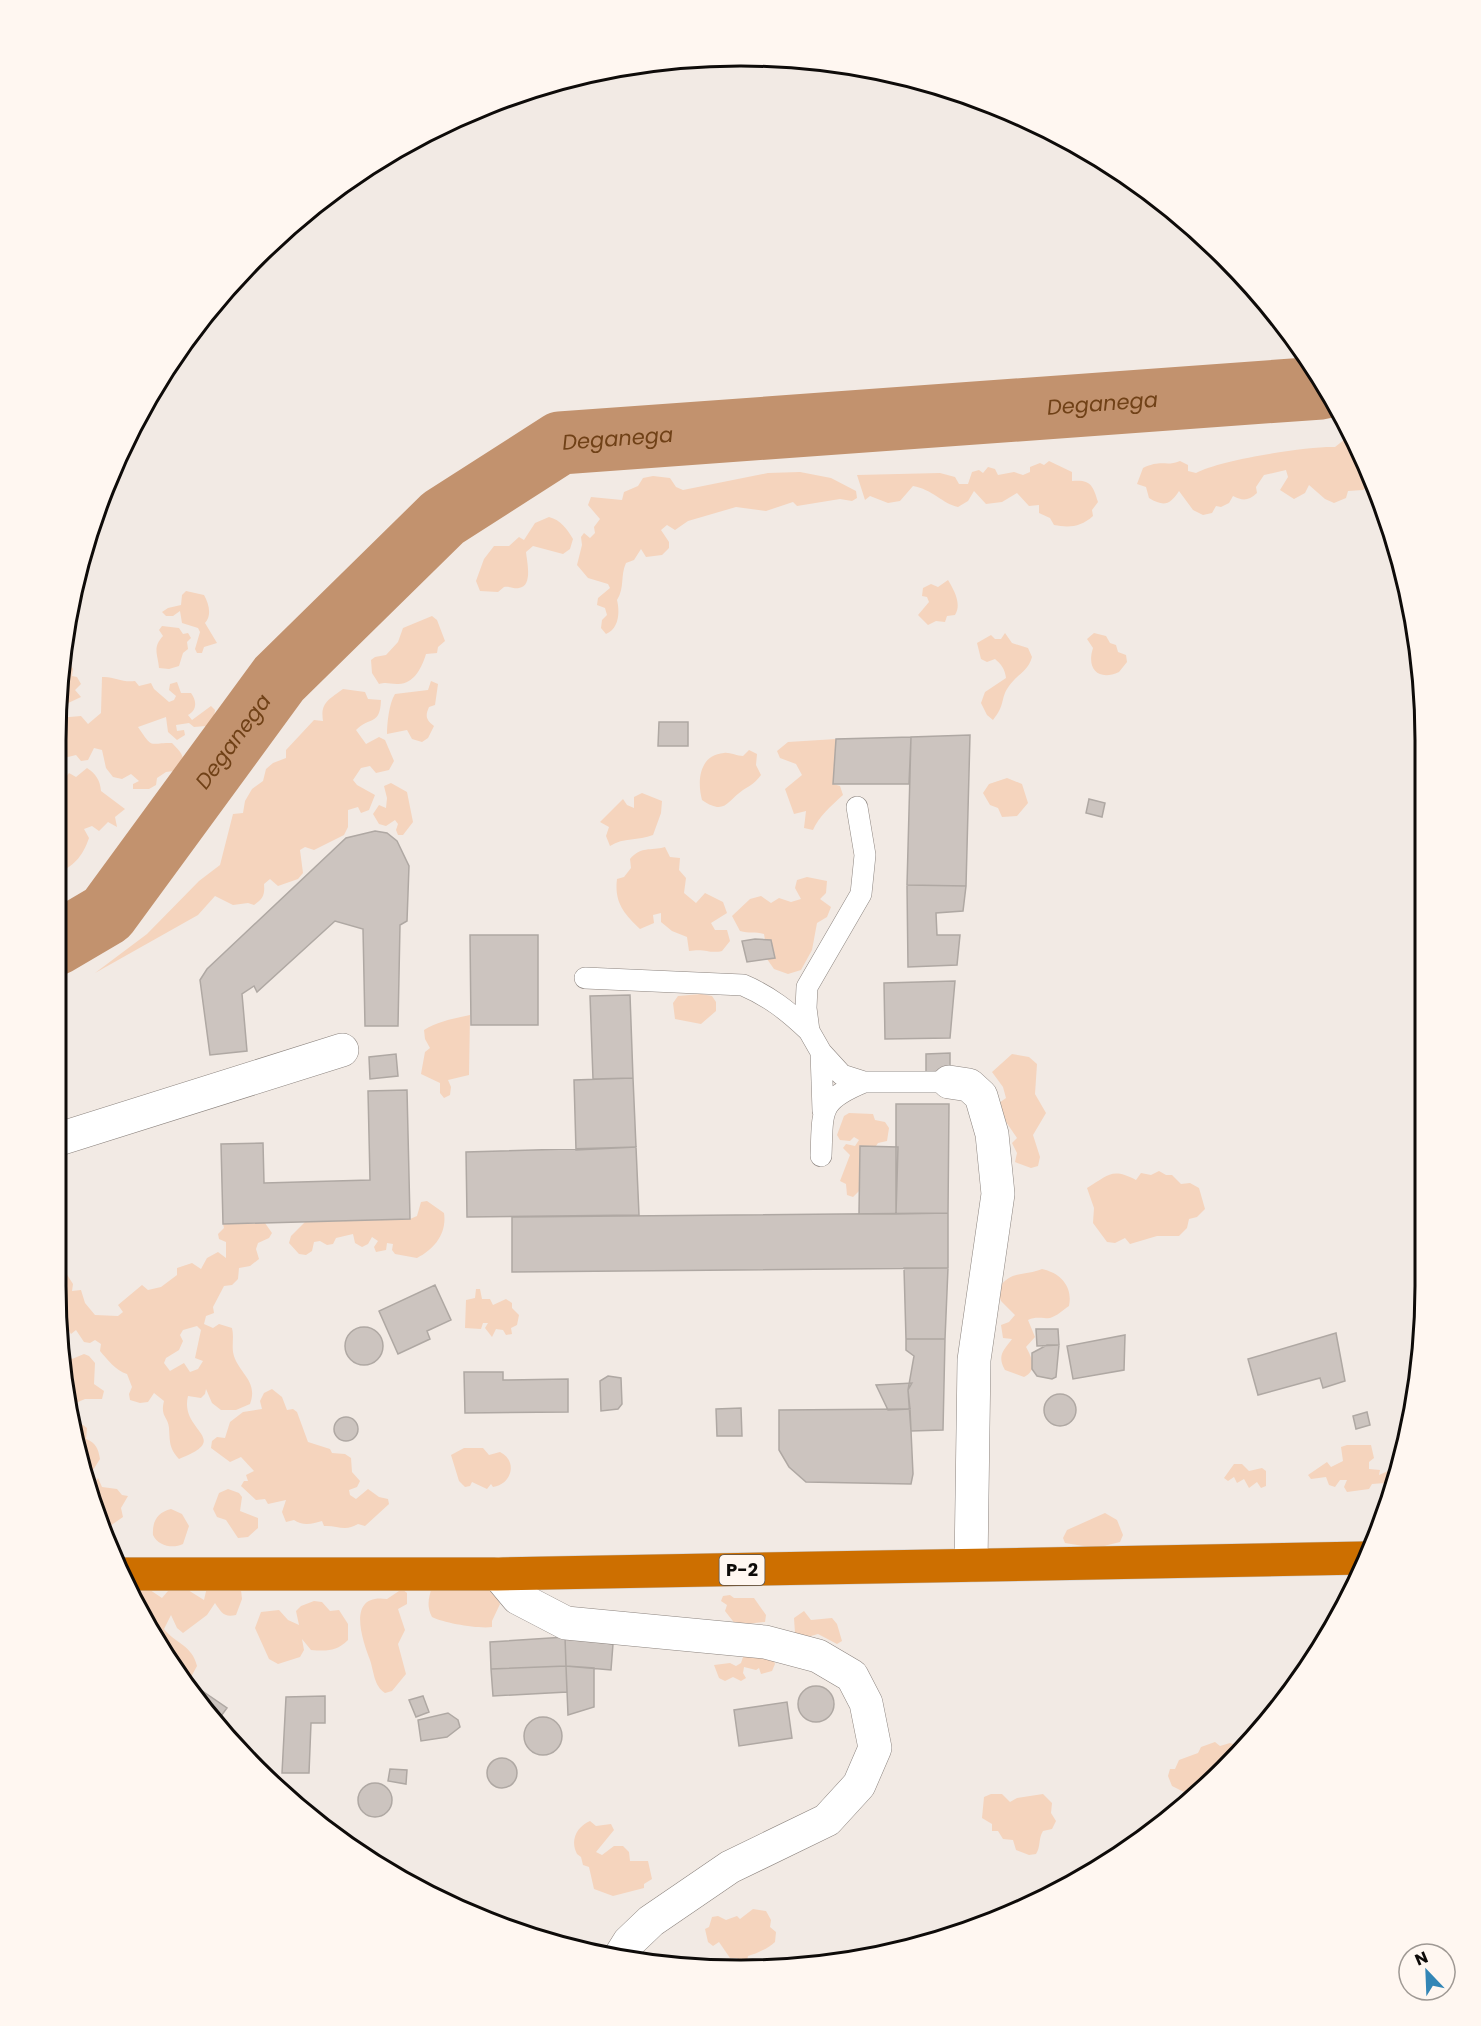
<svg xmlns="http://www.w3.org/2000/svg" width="1481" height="2026" font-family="Poppins,sans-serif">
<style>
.green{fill:#f5d4bd;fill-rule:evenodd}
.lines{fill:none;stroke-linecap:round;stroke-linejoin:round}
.river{stroke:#c2926e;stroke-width:63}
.building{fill:#ccc4bf;stroke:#afa8a3;stroke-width:1.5}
.lane-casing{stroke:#8c847f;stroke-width:22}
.street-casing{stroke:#8c847f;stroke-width:34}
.highway-casing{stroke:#cac9c9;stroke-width:34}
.lane{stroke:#fff;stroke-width:21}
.street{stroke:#fff;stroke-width:33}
.highway{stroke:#cd6f00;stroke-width:33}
.labels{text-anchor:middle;stroke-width:6;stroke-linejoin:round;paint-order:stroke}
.shield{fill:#fff7f1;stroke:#56524f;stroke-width:1.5}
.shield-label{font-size:18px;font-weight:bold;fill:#0e0b09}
.water-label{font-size:21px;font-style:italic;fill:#704117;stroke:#fff7f1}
.rim{fill:none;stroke:#0e0b09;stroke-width:3}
</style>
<rect width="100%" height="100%" fill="#f2eae4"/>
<path class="green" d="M1349,436L1374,482L1363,490L1348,491L1346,498L1334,503L1325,499L1309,485L1305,493L1294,499L1280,490L1288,477L1286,470L1264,475L1256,487L1257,493C1248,501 1243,501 1233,496L1229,503L1221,507L1216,506L1212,513L1203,515L1193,510L1179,491C1170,505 1164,507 1149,498L1146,487L1137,484L1143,468C1162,459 1166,467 1180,461L1188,465V471L1196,473C1219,460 1308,446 1335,447Z
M1049,461L1072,472V481C1090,479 1093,485 1098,502L1092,510L1093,516C1081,527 1069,528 1054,525L1050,518L1039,513V505L1029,506L1017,493L1002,502L986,504L974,491L968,501L958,507C943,504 932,489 913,486L900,501L888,503L870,496L865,500L857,475L940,473L955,477L959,484H968L972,472L979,470L983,473L988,467L995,469L998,475L1014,472L1023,475L1030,472V467L1040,463L1044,465Z
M800,472L831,478L856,491L857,498L852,501L840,499L797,506L793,502L766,511L736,507L688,521L675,530L667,525L661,530L669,542V548L662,555L646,557L641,549L634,560L626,563C620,576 625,587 617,600C620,612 619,629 606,634L601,628L602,620L607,615L605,608L597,605L598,598L610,588L608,584L588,578L577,565L582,545L581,537L584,533L590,538L595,533L594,527L600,519L588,505L591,497L622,500L624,492L638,486L643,478L653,476L670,478L676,487L683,490L768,473Z
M549,517C561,520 567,529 573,539L570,549L563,554L533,546L526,552C527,562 533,586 519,588C514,589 509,586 504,587L498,592L480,591L476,581L484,559L494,546H509L519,537L524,540L535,523Z
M948,580C954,590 962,604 955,615L947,616L945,622L936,621L928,625L918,615L929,602L927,597L922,596L923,588L931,584L938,587Z
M186,591L204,595C209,604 212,615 205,623L217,643L204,647L202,653H197L195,649L200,632L198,628L182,623L180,611L173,616H166L162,612L168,608L181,605L182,595Z
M432,616L437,620L445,641L438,647L437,653L426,654C422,667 414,685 397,684C389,684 387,682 379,684L372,673L371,660L375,657L386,655L398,642L403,628Z
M162,626L179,628L183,634L188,633L191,638L187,642L188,649L183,653L179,666L169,669L159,668C158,654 152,648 163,636L159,630Z
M1005,633L1012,643L1028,648L1032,657C1028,672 1017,674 1009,686C1000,698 1006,704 993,720L987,715L981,703L985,692L1006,678C1005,669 1001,664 995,659L987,662L981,659L977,643L991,635L995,639H1001Z
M1094,633L1106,636L1110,643L1116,645L1118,652L1126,655L1127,662L1119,672C1099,681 1086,670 1093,648L1087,639Z
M66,663H70L73,669L72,676L77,677L81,684L75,690L81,697L64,705L60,703Z
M102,677C114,676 122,683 135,681L139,686L151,683L154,689L169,702L174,700L176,696L169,690L170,684L177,682L181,693H191C197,701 197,710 188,715L192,720L211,706L215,710L214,718L206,726L194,727L189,723L176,725L177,731L184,730L185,735L177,740L168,732L166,717L138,727C154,751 149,742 172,743C181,753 186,755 181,770L166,772L157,778L156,785L149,789H133V784L139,781L131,774L122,779L113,777L106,768L102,750L94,748L88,760L81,761L76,755L64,758L60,752L56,751L58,718L81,716L88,724L101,713Z
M431,681L438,684L435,705L429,707C425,716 426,720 434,726L428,738L422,742L412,739L407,730L387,734C387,724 389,703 395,694L428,690Z
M343,689L365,692L368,699L381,700C380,726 370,716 356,730L366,744L379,737L385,740L394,761L389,770L376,773L370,766L361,768L353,780L357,785L375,795L369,810L361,813L358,807L348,810V827L344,835L314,850L305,847L300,850L303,873L298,879L278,886L270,879L264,884C265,895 263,899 254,905L248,903L233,905L215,896L198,915L95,973L147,934L199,881L220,865L233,814L243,813L245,801L252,789L263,781L266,769L273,763L286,758V750L314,720L323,721C320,702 330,699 343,689Z
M836,739L833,784L840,786L843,795C831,806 819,816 813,830L804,828L806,811L794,814L785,789L802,775L796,764L780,758L777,751L788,742Z
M749,750L757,754L756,765L761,775C755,783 751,785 743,790C727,801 725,816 702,800C697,781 699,755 724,753C729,752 737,756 743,756Z
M87,768C96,774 100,780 101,791L125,809L115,817L117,827L108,822L99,831L92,826L84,829L89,838C82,858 74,865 56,875V781L60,775L64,780L69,773L76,777Z
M1007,778L1022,784L1028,803L1017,816L1002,817L998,808L990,805L983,793L989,784Z
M391,783L407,792L413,822L403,835H398L396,830L398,824L395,820L386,826L379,824L373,814L379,805L386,808L387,798L384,786Z
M642,793L662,801L661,813L653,835C638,841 624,837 610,846L606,836L609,827L600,822L623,799L627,805L634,808V797Z
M665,847L670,857L680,858L679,870L686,878L684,893L696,903L705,893L723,902L727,913L711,923L715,930H727L730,941L722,951C709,954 706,948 689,951L687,937L672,931L661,922V913L653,915L654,923L640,929C624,914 614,902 617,879L624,877L631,868L630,859C641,846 650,851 665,847Z
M807,877L827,881L826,893L820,899L831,907L827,917L817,923L812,950L801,970L788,974L774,969L767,959L775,957L771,940H765L764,934C755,931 749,934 740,931L732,916L750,899L761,896L771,903L779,898L791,902L801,899L795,888L797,880Z
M701,994L712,996L716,1002V1011L701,1024L675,1019L673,1003L678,996Z
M470,1015L469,1075L448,1080L451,1087L450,1095L444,1098L440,1093V1083L421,1074L425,1052L430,1048L425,1039L424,1030C436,1022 455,1018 470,1015Z
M1012,1054L1029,1057L1037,1064L1035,1094L1046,1113L1033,1135L1040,1157L1038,1166L1031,1168L1015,1162L1017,1153L1012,1143L1017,1138L1002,1116L999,1103L1006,1098L1003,1087L992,1072Z
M849,1113L873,1114L875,1120L885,1122L889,1128L887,1141L878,1143L876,1146L863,1187L853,1197L847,1195L846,1184L840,1181L850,1155L843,1148L846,1144L855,1146L859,1140L854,1137L850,1141L840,1140L837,1135L844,1116Z
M1159,1171L1166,1175H1172L1181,1184L1190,1183L1199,1188L1205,1209L1197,1217L1189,1219L1187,1228L1179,1236H1157L1130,1244L1125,1238L1115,1243L1107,1242L1093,1223L1094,1208L1087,1188C1108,1176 1111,1167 1136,1180L1141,1173L1151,1175Z
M427,1201L444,1213C447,1233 435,1249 417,1258L395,1254L392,1250L393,1244L387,1243L386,1250L376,1252L374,1247L378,1241L372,1237L368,1244L362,1247L355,1243L353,1234L336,1238L333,1244L327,1245L320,1241L314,1242L312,1251L306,1255L299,1254L289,1243L291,1236L305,1222L410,1219L417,1216L421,1202Z
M265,1223L272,1233L269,1238L258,1243L256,1249L259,1259L250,1266L239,1268L238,1279L232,1285L224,1286L213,1307L214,1313L206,1316L204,1324L213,1328L219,1324L232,1328C234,1336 232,1344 233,1352C237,1373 259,1380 250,1404L236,1410H221L212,1403L206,1389L205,1394L201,1398L188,1396C179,1432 234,1438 179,1459C169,1448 170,1442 169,1428C168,1416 160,1417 164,1401L154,1393L148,1402L140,1403L130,1400L129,1394L132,1387L127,1374C116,1371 107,1359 100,1351L101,1344L95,1340L90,1343L84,1342L76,1330L71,1334L68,1329L61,1331L56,1268L64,1270L73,1284L72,1291L81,1290L85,1303L95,1315L118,1316L123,1312L118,1305L142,1285L148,1290L161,1287L177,1275V1268L192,1263L201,1269L207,1258L218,1252L226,1258V1242L219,1239L218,1234L224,1228L223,1224ZM197,1326L201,1330L195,1358L203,1361L198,1369L190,1372L184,1363L170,1371L164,1363L166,1358L179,1350L183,1341L180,1335L183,1330Z
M1042,1269C1061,1273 1073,1287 1069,1306C1063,1310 1057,1316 1050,1318C1041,1319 1037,1316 1028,1320L1035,1337L1026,1347C1032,1358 1038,1370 1024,1377L1005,1370C997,1356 1003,1351 1012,1339L1003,1338L1001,1325L1009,1322L1015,1315L1001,1301L997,1290C1012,1269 1022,1277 1042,1269Z
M476,1289H480L482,1299H490L493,1305L506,1299L512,1303V1308L519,1315L517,1325L511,1328L512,1334L506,1335L503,1330L496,1329L492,1337L485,1328L488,1323H483L481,1329L465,1328L466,1300L475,1298Z
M63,1346L72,1359L84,1354L89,1356L95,1363L94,1384L104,1391L102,1399H85L71,1405Z
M272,1389L282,1397L287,1410L293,1409L297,1412L308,1442L330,1449L332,1453L345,1454L351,1458L352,1472L360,1481L357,1487L349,1490L350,1495L356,1499L368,1489L379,1497L388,1499L389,1504L365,1526L358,1524C345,1532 337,1525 324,1526L322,1521C313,1524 302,1526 294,1520L286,1522L282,1512L286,1500L268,1504L265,1499L256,1500L241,1486L244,1481H248L246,1475L254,1471L241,1457L230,1462L211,1448L212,1441L217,1437L225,1438L230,1422L243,1412L262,1409L260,1401L264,1393Z
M79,1422L87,1428L86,1439C96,1443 98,1448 100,1459L86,1481L79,1463L74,1423Z
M1347,1445H1371L1374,1458L1369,1462V1469L1380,1470L1379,1475L1388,1471L1398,1472L1389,1490L1385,1483L1372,1484L1369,1489L1347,1492L1344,1487L1347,1480H1340L1335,1487L1329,1485L1326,1477L1311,1479L1308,1475L1327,1462L1331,1467L1343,1461L1341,1447Z
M464,1448H483L489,1455L500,1452C518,1461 512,1484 493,1487L491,1484L487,1489L472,1482L470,1486L465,1487L459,1481L451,1455Z
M1234,1464H1242L1249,1471L1262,1468L1266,1471V1486L1261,1488L1257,1482L1249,1488L1244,1479L1237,1483L1234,1477L1228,1481L1224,1478Z
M98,1478L102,1487L117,1489L122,1495L128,1496L121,1508L123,1517L110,1526L99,1516L89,1490Z
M228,1489L239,1493L242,1497L240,1511L258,1518V1528L248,1537L238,1538L226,1520L217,1517L213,1509L219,1493Z
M171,1509L182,1514L189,1526L183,1544C173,1549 158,1546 153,1535C152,1521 158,1512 171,1509Z
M1105,1513L1117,1520L1123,1535L1120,1542L1096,1548L1065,1543L1063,1538L1067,1530Z
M432,1586H474L478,1591L493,1589L500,1604L492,1621V1627C478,1629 444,1623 432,1617C426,1605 429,1598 432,1586Z
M207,1587L241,1590L242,1599L236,1615C224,1618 221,1612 215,1603L207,1615L183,1633L177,1628L171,1615L164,1629C176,1644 192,1645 197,1666L190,1679L185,1682L171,1666L126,1588L150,1590L162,1598L168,1591L188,1590L204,1600Z
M402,1589L407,1593V1604L398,1609L405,1630L398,1644L406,1674L392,1691L385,1693C374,1686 374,1672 370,1660C362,1639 346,1593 387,1599Z
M730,1595L734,1598H754L766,1615L765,1622L736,1625L725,1611L727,1605L721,1601L723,1596Z
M314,1601L322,1602L330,1611L339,1610L348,1624V1640C336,1652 326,1651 311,1650L302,1639L304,1650L300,1657L278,1664L269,1659L255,1628L261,1612L279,1610L288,1620L299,1625L296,1611L301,1606Z
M804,1611L811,1620L832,1618L837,1624L842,1641L837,1644L818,1634L804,1638L795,1633L794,1618Z
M744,1654L773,1657L775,1664L772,1671L761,1674L759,1668L756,1670L744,1667L743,1673L746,1678L741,1681L733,1677L725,1681L719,1678L714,1665L730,1663L736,1666L741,1663Z
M1215,1742L1220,1746L1230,1743L1244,1748L1224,1767H1210L1215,1775L1196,1793L1190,1787L1184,1792L1172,1786L1168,1776L1170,1769H1175L1179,1760L1198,1753L1201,1747Z
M991,1794H1002L1010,1802L1017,1798L1043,1794L1052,1803L1051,1813L1056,1821L1052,1829L1043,1831C1038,1839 1041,1846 1036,1854L1029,1855L1016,1850L1013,1840L1003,1839L998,1831H992V1824L982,1818L984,1797Z
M590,1821L596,1826L611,1824L614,1830L596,1852L602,1855L614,1846H623L629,1852L630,1861H648L652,1879L644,1884V1888L613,1896L594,1889L589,1867L583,1865L581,1857L577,1854C570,1841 576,1827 590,1821Z
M753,1909L766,1911L771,1920L770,1927L776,1932L775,1942C769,1948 756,1954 748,1956L747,1961L741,1962L737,1958H730L719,1942L713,1946L708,1942L705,1929L709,1927L712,1917L718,1916L726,1920L737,1916L740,1919Z"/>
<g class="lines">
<path class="river" id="s1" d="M56,944L107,914L279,679L443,518L560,443L1321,388"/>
</g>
<path class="building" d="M659,722H688V746H658Z
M970,735L966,886L907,885L911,737Z
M911,737L909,784H833L836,739Z
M1089,799L1105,803L1102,817L1086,813Z
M375,831L387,833L397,841L409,866L407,921L400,925L398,1026H365L363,929L335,921L257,992L254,986L242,994L247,1051L210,1055L200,980L207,969L346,838Z
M907,885L966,886L963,911L936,913L937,935H960L957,965L908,967Z
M470,935H538V1025H471Z
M755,939L771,940L775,958L747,962L742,941Z
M955,981L950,1038L885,1039L884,983Z
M630,995L633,1078L593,1079L590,996Z
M950,1053V1071L926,1072V1054Z
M396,1054L398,1076L370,1079L369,1057Z
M633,1078L636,1147L576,1150L574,1080Z
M407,1090L410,1219L223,1224L221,1144L263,1143L264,1183L370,1180L368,1091Z
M896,1104H949L948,1213L896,1214Z
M860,1146L898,1147L896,1214H859Z
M636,1147L639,1215L467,1217L466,1152Z
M948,1213V1268L512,1272V1217Z
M904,1268H948L945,1339H906Z
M435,1285L451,1320L427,1331L430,1339L398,1354L379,1311Z
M345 1346a19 19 0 1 1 38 0a19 19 0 1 1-38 0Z
M1036,1329H1058L1059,1345L1037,1346Z
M1336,1333L1345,1381L1323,1388L1320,1378L1258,1395L1248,1359Z
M1125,1335L1124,1370L1073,1379L1067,1346Z
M906,1339H945L943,1430L911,1431L908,1390L914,1356L906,1350Z
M1047,1345H1059L1056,1377L1052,1379L1037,1376L1032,1369V1353Z
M464,1372H503V1380L568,1379V1412L465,1413Z
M608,1376L621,1378L622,1404L618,1409L601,1411L600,1381Z
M912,1383L908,1390L910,1409L888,1410L876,1385Z
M1044 1410a16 16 0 1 1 32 0a16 16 0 1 1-32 0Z
M741,1408L742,1436H717L716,1409Z
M910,1409L913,1474L911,1484L806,1482L789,1467L779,1450V1410Z
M1367,1412L1370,1425L1356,1429L1353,1416Z
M334 1429a12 12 0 1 1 24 0a12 12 0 1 1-24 0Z
M565,1637L566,1666L491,1669L490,1642Z
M565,1637L613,1644L611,1670L566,1666Z
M566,1666L567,1692L493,1696L491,1669Z
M566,1666L594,1668V1707L568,1715Z
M798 1704a18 18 0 1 1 36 0a18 18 0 1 1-36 0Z
M198,1688L227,1708L218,1720L194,1693Z
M325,1696V1723H311L309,1773H282L286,1697Z
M423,1696L429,1712L416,1717L409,1700Z
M787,1702L792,1738L739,1746L734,1710Z
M448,1713L458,1720L460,1727L447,1737L421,1741L418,1720Z
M524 1736a19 19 0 1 1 38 0a19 19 0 1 1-38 0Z
M487 1773a15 15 0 1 1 30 0a15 15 0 1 1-30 0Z
M390,1769L407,1770L406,1784L388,1781Z
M358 1800a17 17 0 1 1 34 0a17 17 0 1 1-34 0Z"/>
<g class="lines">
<g class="lane-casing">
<path id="lane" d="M857,807L865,855L861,894L807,987L806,1008L809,1031L821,1052L842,1075L864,1082H949
M585,978L743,985C769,996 788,1011 809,1031
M821,1052L823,1111
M821,1156C823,1110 818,1101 864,1082"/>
</g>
<g class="street-casing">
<path id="street" d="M949,1082L969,1085L981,1096L992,1134L998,1194L974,1360L971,1565
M56,1140L342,1050
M498,1574L518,1598L566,1623L765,1642L818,1656L852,1676L866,1703L875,1748L859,1785L827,1820L730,1867L651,1921L629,1942L619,1958"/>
</g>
<g class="highway-casing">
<path id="highway" d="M121,1574H498L1363,1558"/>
</g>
<use href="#lane" class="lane"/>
<use href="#street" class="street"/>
<use href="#highway" class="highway"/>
</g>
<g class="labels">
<rect class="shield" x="719.5" y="1555" width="45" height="30" rx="4.5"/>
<g class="shield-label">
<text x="742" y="1576">P-2</text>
</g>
<g class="water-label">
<text dy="7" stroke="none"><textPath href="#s1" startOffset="1263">Deganega</textPath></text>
<text dy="7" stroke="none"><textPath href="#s1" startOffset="777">Deganega</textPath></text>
<text dy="7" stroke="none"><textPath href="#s1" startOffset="273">Deganega</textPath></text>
</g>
</g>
<path d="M0 0H1481V2026H0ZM740 66H741A674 674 0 0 1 1415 740V1286A674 674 0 0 1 741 1960H740A674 674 0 0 1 66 1286V740A674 674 0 0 1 740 66Z" fill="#fff7f1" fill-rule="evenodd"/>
<path class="rim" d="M740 66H741A674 674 0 0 1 1415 740V1286A674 674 0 0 1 741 1960H740A674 674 0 0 1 66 1286V740A674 674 0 0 1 740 66Z"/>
<g transform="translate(1427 1972) rotate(337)"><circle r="28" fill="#fff7f1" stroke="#9f9994" stroke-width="1.5"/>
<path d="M0-4.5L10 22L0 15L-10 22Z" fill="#3386b6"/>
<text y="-9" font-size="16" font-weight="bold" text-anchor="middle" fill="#0e0b09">N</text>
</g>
</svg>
